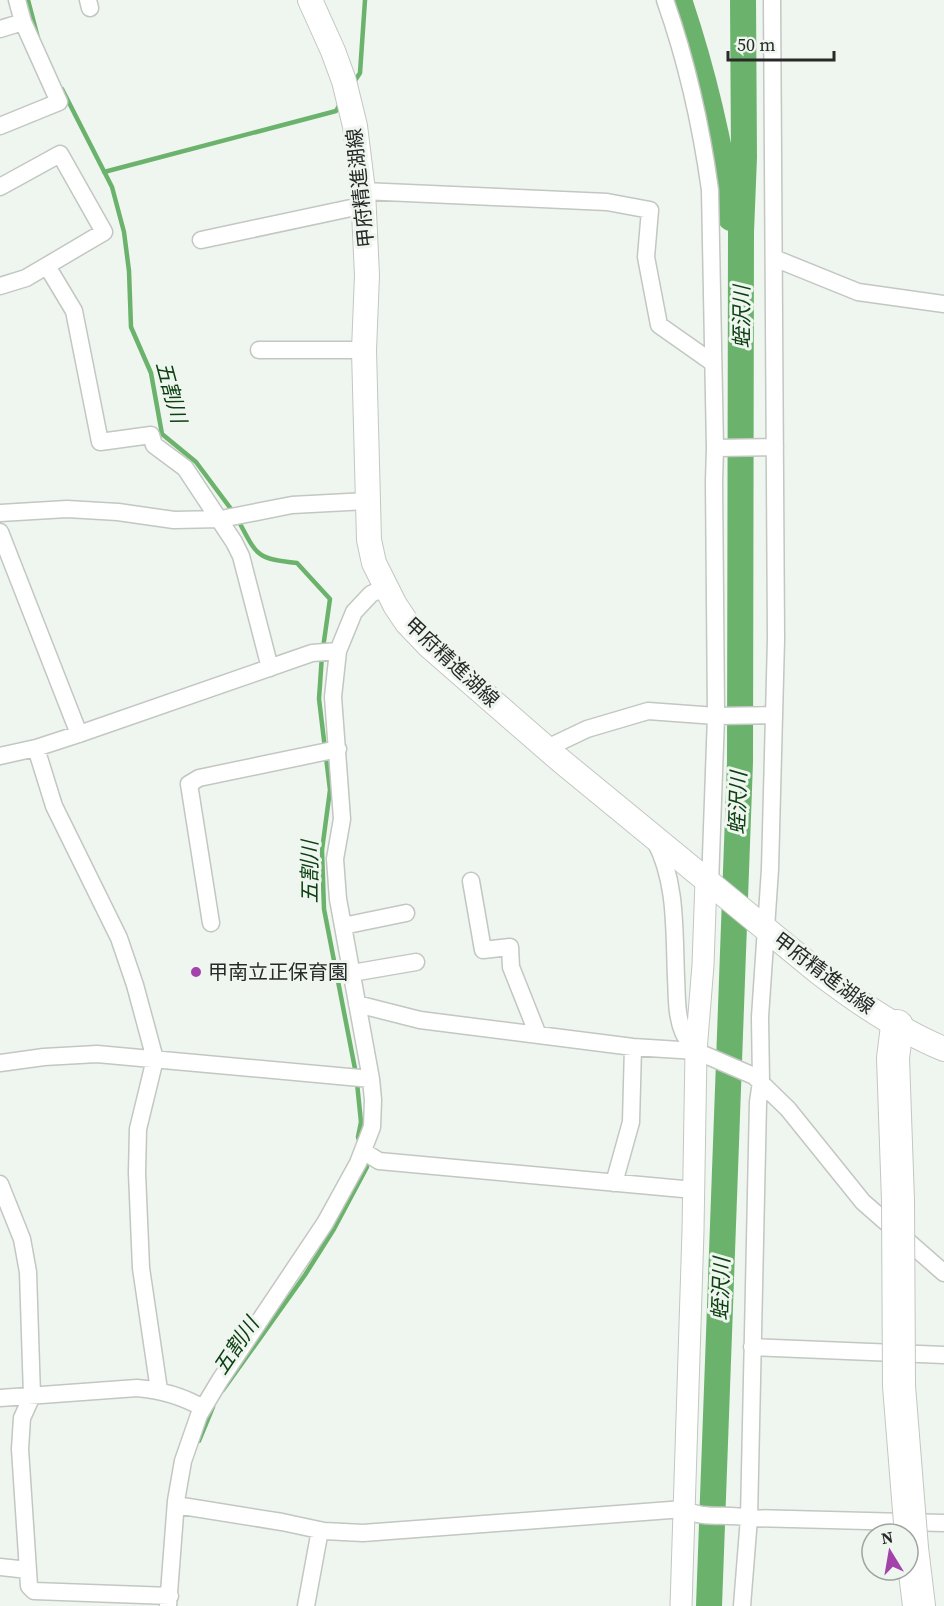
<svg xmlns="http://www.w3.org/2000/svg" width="944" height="1606" font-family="'Source Serif 4','Noto Sans JP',serif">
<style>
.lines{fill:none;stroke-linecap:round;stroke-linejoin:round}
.stream{stroke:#6bb36c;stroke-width:4.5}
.river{stroke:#6bb36c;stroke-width:26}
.minor-casing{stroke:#c2c7c1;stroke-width:19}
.tertiary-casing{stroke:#c2c7c1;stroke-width:23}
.secondary-casing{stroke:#c2c7c1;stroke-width:26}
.motorway-casing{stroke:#c2c7c1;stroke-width:34}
.minor{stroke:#fff;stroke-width:16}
.tertiary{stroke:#fff;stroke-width:21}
.secondary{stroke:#fff;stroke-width:24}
.motorway{stroke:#fff;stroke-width:32}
.motorway-bridge-casing{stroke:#c2c7c1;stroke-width:34;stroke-linecap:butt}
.motorway-bridge{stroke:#fff;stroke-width:32}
.poi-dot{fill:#a242aa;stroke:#eff5ef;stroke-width:2}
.labels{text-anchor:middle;stroke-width:6;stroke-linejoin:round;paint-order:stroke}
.street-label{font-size:20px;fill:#282a28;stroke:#eff5ef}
.poi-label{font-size:20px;fill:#282a28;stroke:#eff5ef;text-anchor:start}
.water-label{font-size:21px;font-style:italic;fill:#0d4112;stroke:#eff5ef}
</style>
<rect width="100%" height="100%" fill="#eff5ef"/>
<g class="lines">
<path class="stream" d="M28,0L38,38
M354,82L360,73L365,0
M62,89L112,187L124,232L129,271L131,327L151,373L162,434L196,462L234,513
M104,172L336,111L341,102
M238,520C257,555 255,559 297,563L330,599L322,655L319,699L330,790L322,850L324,909L356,1074
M357,1083L361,1122L358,1137L360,1143
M223,1390L305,1275L334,1229L367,1167L365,1159
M199,1441L213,1407"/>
<path class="river" d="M679,0C703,71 720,144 731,218
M709,1606L740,762L741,232L744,157L743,0"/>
<g class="minor-casing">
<path id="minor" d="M88,0L90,8
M665,0C687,62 701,125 710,190L715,448L714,481L716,716L710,884
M0,29L23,22
M0,126L59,102L23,22L17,0
M0,187L60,154L104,232L26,278L0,286
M363,191L607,202L650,210L646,257L659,325L713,363
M201,240L365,205
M774,258L858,292L944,304
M47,266L74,311L100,442L151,435L154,445L185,468L234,542L241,556L270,668
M259,350H364
M715,448L775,447
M0,513L67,509L118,512L174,520L221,519L292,505L367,501
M0,532L79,734
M36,748L54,806L119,938L135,985L155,1059L138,1129L137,1173L141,1268L159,1390
M547,748L587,729L648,711L716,716L774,715
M0,756L36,748L79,734L312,653L338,651
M655,841C677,882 674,932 676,977C677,995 676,1015 683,1032C686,1039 692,1045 696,1051
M471,881L483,950L510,947L511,967L538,1035
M211,923L189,784L199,778L338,749
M343,926L406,913
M352,973L416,962
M357,1004L420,1020L633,1047L696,1051L754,1076L788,1109L863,1202L944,1273
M0,1063L44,1057L97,1054L371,1079
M363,1151L379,1161L694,1190
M614,1183L631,1122L633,1047
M0,1184L22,1239L28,1272L32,1396L22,1418L20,1449L29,1586L34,1591L170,1596
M752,1347L944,1355
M0,1398L137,1388C161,1390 182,1396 203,1408
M176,1505L282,1522L324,1531L363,1533L684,1509C703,1520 727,1513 749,1518L944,1523
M0,1567L28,1570
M168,1606L176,1501L183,1461L199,1415L220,1380L325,1223L358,1163L372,1127L373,1100L371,1079L338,899L335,859L342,819L333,697L338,651L354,612L371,594L386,587
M306,1606L320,1530
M742,1606L749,1518L758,1102L761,1082L760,1017L770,869L776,639L772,0"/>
</g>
<g class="tertiary-casing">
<path id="tertiary" d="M681,1606L693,1231L696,1051L703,965L706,880"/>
</g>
<g class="secondary-casing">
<path id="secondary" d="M310,0L333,51L344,81L355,126L363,191L367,275L364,350L369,540L374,563L395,605L407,623L429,646L560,760L817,971C857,1002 898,1030 944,1049"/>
</g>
<g class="motorway-casing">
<path id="motorway" d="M897,1026L893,1058L898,1201
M912,1548L919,1606"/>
</g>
<use href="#minor" class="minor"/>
<use href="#tertiary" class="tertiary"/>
<use href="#secondary" class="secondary"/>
<use href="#motorway" class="motorway"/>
<g class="motorway-bridge-casing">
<path id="motorway-bridge" d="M898,1201L899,1386L912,1548"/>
</g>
<use href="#motorway-bridge" class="motorway-bridge"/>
</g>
<circle class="poi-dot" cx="196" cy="972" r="6"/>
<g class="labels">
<g class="street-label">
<text transform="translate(360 188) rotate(-96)" y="7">甲府精進湖線</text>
<text transform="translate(452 662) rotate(43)" y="7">甲府精進湖線</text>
<text transform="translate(824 973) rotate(37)" y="7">甲府精進湖線</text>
</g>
<g class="poi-label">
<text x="208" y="979">甲南立正保育園</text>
</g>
<g class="water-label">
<text transform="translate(742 317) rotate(-90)" y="7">蛭沢川</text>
<text transform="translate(171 392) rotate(75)" y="7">五割川</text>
<text transform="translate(738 803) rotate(-88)" y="7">蛭沢川</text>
<text transform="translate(310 872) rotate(-90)" y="7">五割川</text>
<text transform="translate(721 1289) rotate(-88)" y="7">蛭沢川</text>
<text transform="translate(236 1346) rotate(-56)" y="7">五割川</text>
</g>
</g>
<g transform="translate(890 1552) rotate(349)"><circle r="28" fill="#eff5ef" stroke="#9fa49f" stroke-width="1.5"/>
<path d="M0-4.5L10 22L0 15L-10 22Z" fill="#a242aa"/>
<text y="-9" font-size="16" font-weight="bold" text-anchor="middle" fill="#282a28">N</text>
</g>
<path d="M728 51v9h106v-9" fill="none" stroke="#282a28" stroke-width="3"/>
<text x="737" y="51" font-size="18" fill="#282a28" stroke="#eff5ef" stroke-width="4.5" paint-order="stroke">50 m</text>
</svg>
